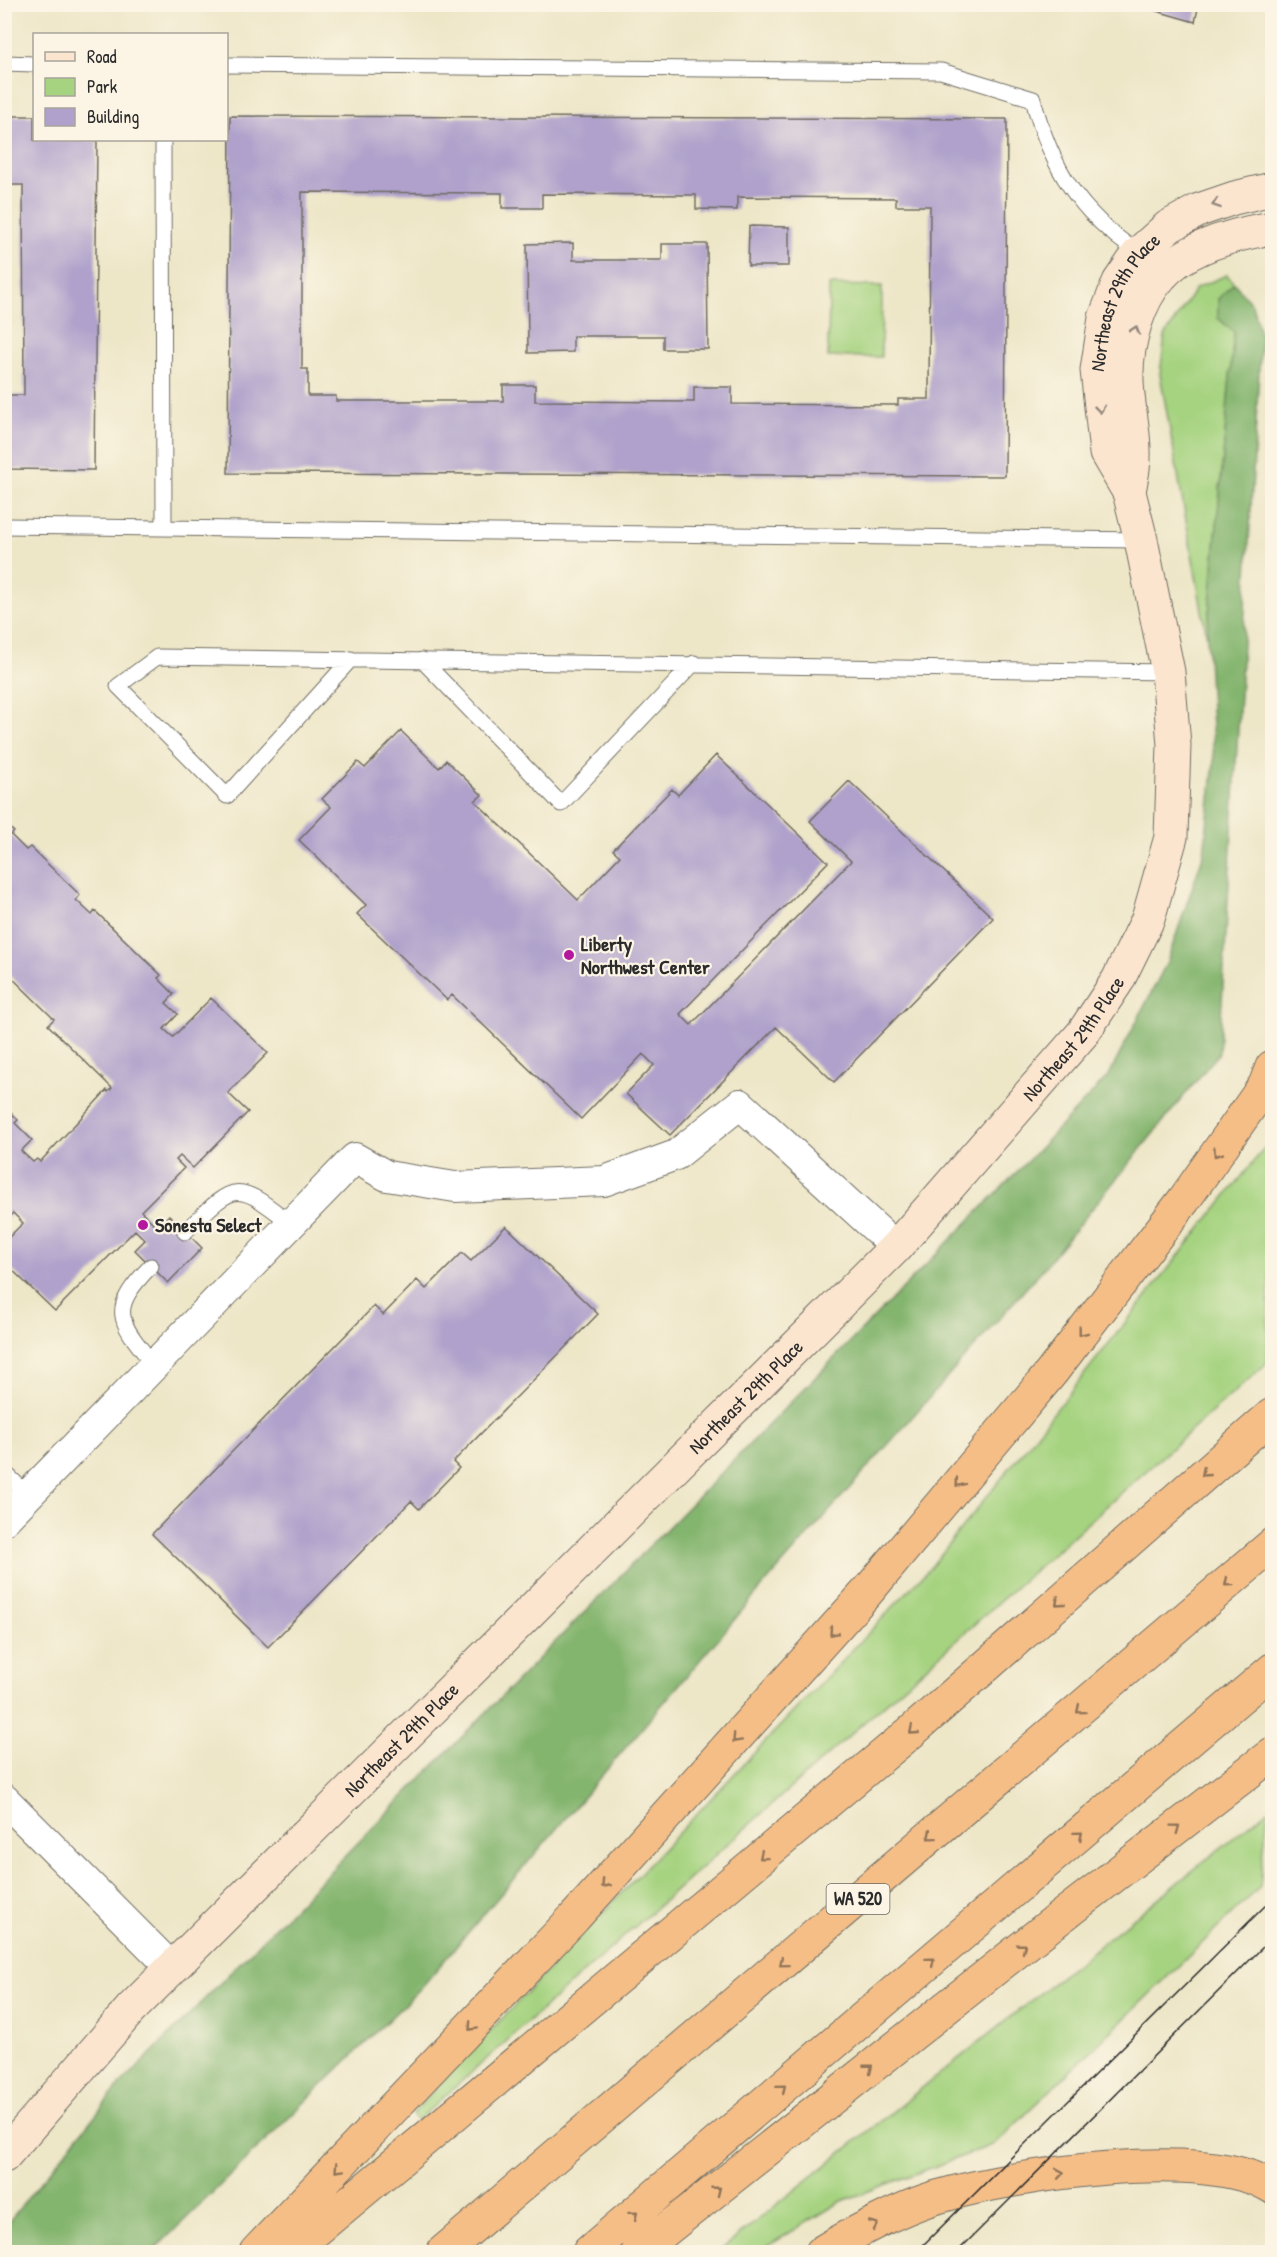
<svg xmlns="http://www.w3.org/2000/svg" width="1277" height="2257" font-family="'Patrick Hand',sans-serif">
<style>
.green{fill:#a6d380;stroke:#687f56;stroke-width:1.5}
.forest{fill:#84b56e;stroke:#58704c;stroke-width:1.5}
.building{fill:#afa1cb;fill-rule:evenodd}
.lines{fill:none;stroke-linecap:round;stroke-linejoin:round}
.lane-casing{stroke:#6f6c62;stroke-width:17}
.street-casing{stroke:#6f6c62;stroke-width:32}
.secondary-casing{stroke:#6f6c62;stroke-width:35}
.highway-casing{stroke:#6f6c62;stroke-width:35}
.lane{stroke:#fff;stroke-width:15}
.street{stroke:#fff;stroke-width:30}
.secondary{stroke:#fbe5cf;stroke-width:33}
.highway{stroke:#f6be87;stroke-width:33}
.tram{stroke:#2b2b2b;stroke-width:1.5}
.oneway{stroke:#93887d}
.oneway2{stroke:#907459}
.poi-dot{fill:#b5179e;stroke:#fcf5e5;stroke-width:2}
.labels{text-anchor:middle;stroke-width:4.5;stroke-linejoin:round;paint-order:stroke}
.shield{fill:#fcf5e5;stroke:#6a6863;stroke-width:1.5}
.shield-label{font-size:18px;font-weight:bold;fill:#2b2b2b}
.street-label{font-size:20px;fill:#2b2b2b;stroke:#fcf5e5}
.poi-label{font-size:20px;font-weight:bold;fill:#2b2b2b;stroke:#fcf5e5;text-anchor:start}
</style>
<rect width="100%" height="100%" fill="#fcf5e5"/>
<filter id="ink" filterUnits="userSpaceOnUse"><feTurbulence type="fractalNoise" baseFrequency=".0167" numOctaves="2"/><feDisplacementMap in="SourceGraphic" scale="12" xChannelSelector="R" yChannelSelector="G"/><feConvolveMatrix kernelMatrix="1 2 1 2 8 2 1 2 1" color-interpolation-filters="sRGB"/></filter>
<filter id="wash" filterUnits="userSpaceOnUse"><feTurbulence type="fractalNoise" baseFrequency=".008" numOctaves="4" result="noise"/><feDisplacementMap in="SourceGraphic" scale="24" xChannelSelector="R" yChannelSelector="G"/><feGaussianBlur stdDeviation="1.35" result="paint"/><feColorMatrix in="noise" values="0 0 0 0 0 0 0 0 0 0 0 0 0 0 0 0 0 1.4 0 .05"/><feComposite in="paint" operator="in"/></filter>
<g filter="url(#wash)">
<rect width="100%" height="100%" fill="#ede6c7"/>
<path class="green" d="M1227,275L1234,283L1218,299V318L1234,332L1207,638L1160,374L1165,336L1196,288Z
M829,285L882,286L881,357H828Z
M1266,1146L1272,1151L1267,1363L417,2121L412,2115L420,2105L930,1568Z
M1268,1810L1260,1887L995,2144L842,2201L758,2252H718Z"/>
<path class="forest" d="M1234,283L1252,304L1261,337L1219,1053L1042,1270L758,1592L420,1989L152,2252H5V2226L119,2086L1019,1170L1109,1075L1167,962L1204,853L1214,762L1207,638L1234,332L1218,318V299Z"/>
<g id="blocks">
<path class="building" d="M1132,4H1199L1195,22Z
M4,116H34V140H97L94,470L4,469V395H24L23,185H4Z
M230,116L1007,119L1005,476L228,473ZM302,192L502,193V208H542V194L696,195V209L737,210V197L896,198V206H930L929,399H898V405L732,404V387H694V402L535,401V385H503V401H336V396H308V369H302Z
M749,226L789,227V266H748Z
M573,243V260H662V244H707L708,349H663V336H573V352L528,353L527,244Z
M401,731L439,768L446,760L482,795L475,801L578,900L620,856L613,850L672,789L678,795L716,755L828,862L680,1014L691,1025L851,861L810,821L849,781L993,918L834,1082L776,1027L670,1135L626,1094L654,1065L643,1054L581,1119L452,995L447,1000L357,914L366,905L299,840L331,807L322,799L358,762L365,768Z
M4,822L14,832L11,835L26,850L30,847L80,895L76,900L92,915L95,911L161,975L158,978L174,994L166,1003L178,1014L164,1029L173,1037L211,998L268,1053L228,1093L248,1112L193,1168L180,1156L176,1160L184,1168L141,1211L157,1227L169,1215L202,1248L168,1283L135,1250L145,1240L135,1230L55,1311L4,1262V1242L23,1223L13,1213L4,1221V1106L18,1120L15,1123L32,1140L21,1151L33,1162L37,1159L40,1162L107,1090L108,1092L112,1088L48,1025L54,1019L4,970Z
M506,1226L598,1314L453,1462L459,1468L419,1509L411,1501L268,1647L152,1534L374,1306L383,1315L417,1280L426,1289L462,1253L471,1261Z"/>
</g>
</g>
<g filter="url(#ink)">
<use href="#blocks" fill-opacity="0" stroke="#6f6c62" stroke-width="1.5"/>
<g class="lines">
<g class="lane-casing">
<path id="lane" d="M4,63L34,64
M226,65L941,71L1033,99C1051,168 1079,213 1139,253
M163,140L164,528
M4,526L1141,540
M351,659L227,796L118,686L157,657L1168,672
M422,660L561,804L694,663
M185,1232C237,1181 235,1180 293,1225
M151,1266C108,1310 118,1320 153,1364
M4,1472L29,1496"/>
</g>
<g class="street-casing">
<path id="street" d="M4,1520L355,1158L387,1176L455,1187L604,1181L676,1155L740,1104L896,1247
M4,1799L172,1968"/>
</g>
<g class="secondary-casing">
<g id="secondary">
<path d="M1129,492C1131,479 1135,465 1134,451C1134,427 1127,403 1127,379C1126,345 1138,301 1161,276C1186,247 1236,234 1272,228"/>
<path id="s1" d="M4,2156L131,2009L896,1247L1083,1033L1118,980L1148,919L1171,837L1174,745L1168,672L1141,540L1129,492L1106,453L1097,370L1105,318L1119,282L1139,253L1168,227L1199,210L1234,198L1272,189"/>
</g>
</g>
<g class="highway-casing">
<path id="highway" d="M256,2252L574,1918L868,1591L1051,1373L1184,1200L1265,1085L1272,1067
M290,2252L911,1732L1272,1415
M443,2252L1272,1545
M589,2252L1272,1670
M638,2252L1049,1926L1272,1754
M822,2252C853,2233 906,2205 941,2196C1016,2175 1207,2145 1272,2187"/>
</g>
<use href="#lane" class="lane"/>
<use href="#street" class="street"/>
<use href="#secondary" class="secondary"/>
<use href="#highway" class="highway"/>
<path class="tram" d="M916,2252L1272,1899
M957,2252L1272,1938"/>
</g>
<defs><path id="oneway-chevron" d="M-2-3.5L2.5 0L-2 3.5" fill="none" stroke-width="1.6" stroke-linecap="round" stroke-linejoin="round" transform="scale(1.5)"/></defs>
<g class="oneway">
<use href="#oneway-chevron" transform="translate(1216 204) rotate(161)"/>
<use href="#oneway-chevron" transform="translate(1135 330) rotate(-73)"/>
<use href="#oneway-chevron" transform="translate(1100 409) rotate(84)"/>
</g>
<g class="oneway2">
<use href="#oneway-chevron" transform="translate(1217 1153) rotate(125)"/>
<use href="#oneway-chevron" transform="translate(1082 1332) rotate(128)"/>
<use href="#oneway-chevron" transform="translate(1205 1473) rotate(139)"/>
<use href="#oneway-chevron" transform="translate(959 1483) rotate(130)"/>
<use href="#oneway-chevron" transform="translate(1228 1583) rotate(140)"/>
<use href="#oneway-chevron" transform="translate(1059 1602) rotate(139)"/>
<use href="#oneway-chevron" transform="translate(833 1632) rotate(131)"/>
<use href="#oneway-chevron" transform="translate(1080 1710) rotate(140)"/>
<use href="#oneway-chevron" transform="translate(913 1731) rotate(139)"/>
<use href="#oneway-chevron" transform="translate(736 1739) rotate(133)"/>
<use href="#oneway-chevron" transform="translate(1176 1828) rotate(-37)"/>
<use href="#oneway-chevron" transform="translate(1079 1835) rotate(-40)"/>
<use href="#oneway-chevron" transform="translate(931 1836) rotate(140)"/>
<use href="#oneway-chevron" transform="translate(763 1856) rotate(140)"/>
<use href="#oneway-chevron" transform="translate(605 1884) rotate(132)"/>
<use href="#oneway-chevron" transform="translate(1022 1947) rotate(-39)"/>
<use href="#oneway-chevron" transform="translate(931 1961) rotate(-40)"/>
<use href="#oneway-chevron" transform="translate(783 1963) rotate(140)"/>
<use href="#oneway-chevron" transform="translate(472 2027) rotate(133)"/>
<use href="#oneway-chevron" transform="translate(869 2068) rotate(-39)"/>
<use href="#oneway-chevron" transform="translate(782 2088) rotate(-40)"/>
<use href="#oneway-chevron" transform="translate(338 2169) rotate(133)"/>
<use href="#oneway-chevron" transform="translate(1060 2173) rotate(-11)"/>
<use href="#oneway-chevron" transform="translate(717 2190) rotate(-39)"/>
<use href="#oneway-chevron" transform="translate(634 2215) rotate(-40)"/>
<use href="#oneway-chevron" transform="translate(874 2225) rotate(-24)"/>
</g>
</g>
<g class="poi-dot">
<circle cx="569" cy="955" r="6"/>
<circle cx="143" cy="1225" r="6"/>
</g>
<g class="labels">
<rect class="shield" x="826.5" y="1884" width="63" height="30" rx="4.5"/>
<g class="shield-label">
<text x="858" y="1905">WA 520</text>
</g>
<g class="street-label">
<text dy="7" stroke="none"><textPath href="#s1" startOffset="2328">Northeast 29th Place</textPath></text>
<text dy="7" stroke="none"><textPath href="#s1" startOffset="1548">Northeast 29th Place</textPath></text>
<text dy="7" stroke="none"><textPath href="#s1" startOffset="1062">Northeast 29th Place</textPath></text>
<text dy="7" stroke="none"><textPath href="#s1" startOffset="576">Northeast 29th Place</textPath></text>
</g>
<g class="poi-label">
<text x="581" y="951">Liberty<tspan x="581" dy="23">Northwest Center</tspan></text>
<text x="155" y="1232">Sonesta Select</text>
</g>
</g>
<rect width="1277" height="2257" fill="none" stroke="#fcf5e5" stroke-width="24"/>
<rect x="33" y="33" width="195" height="108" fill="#fcf5e5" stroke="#a8a49b" stroke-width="1.5"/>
<rect x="45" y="52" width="30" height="9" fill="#fbe5cf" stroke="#a8a49b" stroke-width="1.5"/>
<text x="87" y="63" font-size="18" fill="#2b2b2b">Road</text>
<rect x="45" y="78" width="30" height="18" fill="#a6d380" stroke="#a8a49b" stroke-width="1.5"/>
<text x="87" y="93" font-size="18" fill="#2b2b2b">Park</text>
<rect x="45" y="108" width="30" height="18" fill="#afa1cb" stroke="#a8a49b" stroke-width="1.5"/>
<text x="87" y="123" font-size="18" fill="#2b2b2b">Building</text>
</svg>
